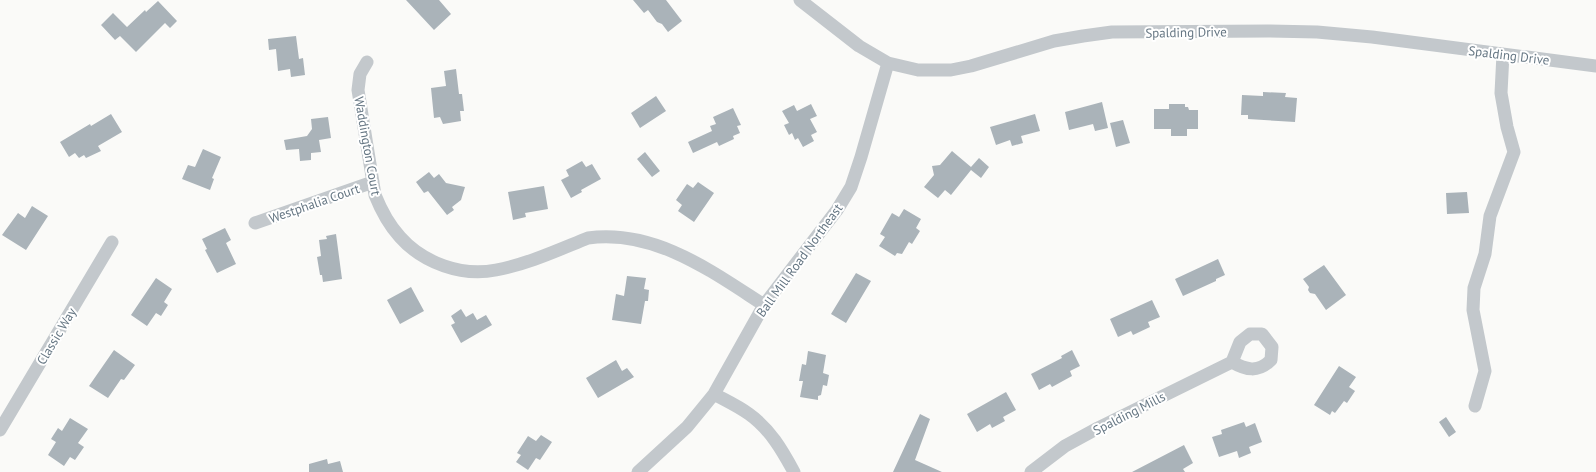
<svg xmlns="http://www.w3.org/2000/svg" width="1596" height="472" font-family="'PT Sans',sans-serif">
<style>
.building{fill:#aab3b9}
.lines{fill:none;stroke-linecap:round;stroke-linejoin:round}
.minor{stroke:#c3c8cc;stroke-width:13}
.labels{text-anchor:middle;stroke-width:4;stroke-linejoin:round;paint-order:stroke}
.street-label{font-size:13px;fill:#657683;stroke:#fff}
</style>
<rect width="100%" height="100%" fill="#fafaf8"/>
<path class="building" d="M406,0H439L451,14L434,30Z
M633,0H666L682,21L668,32L662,24L657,22L648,10L644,13Z
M158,1L177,21L170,28L165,23L136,52L120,36L115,40L101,25L113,13L127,27L145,10L146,12Z
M296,36L299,59L303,58L305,75L291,77L290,69L278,71L276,49L269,50L268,39Z
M456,69L459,94H462L464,111H460L461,121L443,124L440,117L434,118L431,88L446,86L444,71Z
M1263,92L1286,93L1285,97L1297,98L1295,122L1248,119V115H1241L1242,95L1263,96Z
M656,96L666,111L640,128L631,113Z
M1102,102L1108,128L1095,131L1093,124L1069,130L1065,112Z
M811,104L817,116L810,119L817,132L811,135L814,141L803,147L798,138L795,140L792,133L789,135L784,125L789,123L782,111L794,105L797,111Z
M1169,104H1185V107H1188L1189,110H1198V129H1187V136H1171V129H1154V109H1169Z
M733,108L741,125L737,126L740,133L733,136L734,139L719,146L717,142L693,153L688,142L712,131L710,126L716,124L713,117Z
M111,114L122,132L98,146L101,151L86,158L84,155L79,158L75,153L69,157L60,142L90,124L91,126Z
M1035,114L1040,131L1021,136L1023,143L1012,146L1010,140L996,145L990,127Z
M328,117L331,138L319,140L321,152L311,153V160L300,161L299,149L286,150L284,140L307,136L312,129L311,119Z
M1123,120L1130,143L1116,147L1110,123Z
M203,149L221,157L212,178L214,179L210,190L182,179L188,165L195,167Z
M952,151L971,167L979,158L989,167L981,178L971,170L951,195L945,190L938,198L924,187L934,175L932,166L940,165Z
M645,152L660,171L652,177L637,159Z
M582,161L586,167L592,164L601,179L581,190L582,192L571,198L561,180L569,176L566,170Z
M429,172L434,178L439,174L446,183L465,187L461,200L452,207L454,210L447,215L428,191L424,193L416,182Z
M698,182L714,193L694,222L678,211L682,205L676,200L687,184L693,188Z
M544,186L548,209L525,213L526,217L513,220L508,192Z
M1467,192L1469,213L1447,214L1446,193Z
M32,206L48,216L26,250L2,235L18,213L25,218Z
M904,209L921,219L916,228L920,231L912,244L909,242L902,254L897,253L895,256L879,246L885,237L880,234L892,213L899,217Z
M225,228L231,240L226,243L236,264L217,273L205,250L207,249L202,239Z
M336,234L342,279L323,282L322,275H320L317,257L321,256L319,240L327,239L326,236Z
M1218,259L1225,275L1216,279V281L1183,296L1175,279Z
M1324,265L1346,295L1326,310L1315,294L1310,293L1308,290L1309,287L1303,279Z
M856,273L871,281L846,323L831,314Z
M627,276L646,278L644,289L649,290L648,301H645L641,324L612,320L616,294L624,296Z
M156,278L172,289L164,302L168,305L161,316L156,313L147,326L131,315Z
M411,287L424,311L400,324L387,300Z
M1152,300L1160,317L1148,322L1150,327L1133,335L1131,331L1118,337L1110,319Z
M461,309L466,317L473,313L477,320L486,315L492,325L461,343L451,325L455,323L451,316Z
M114,350L135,365L124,380L121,379L108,398L89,386Z
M1072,350L1080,366L1070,371L1072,376L1052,387L1050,384L1039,390L1031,374L1062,358L1061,356Z
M808,351L826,355L823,373L829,375L827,386L823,385L821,395L818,396V400L800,397L803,381H799L802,364L806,365Z
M616,360L622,371L627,368L634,377L598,398L586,378Z
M1339,366L1356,377L1349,387L1355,391L1347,403L1344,401L1335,413L1332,411L1330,415L1314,405Z
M1006,392L1016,410L1003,417L1005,421L992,428L990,424L977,432L967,414Z
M920,414L930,419L915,460L942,472H893Z
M1446,417L1456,432L1449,437L1439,422Z
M70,418L88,429L78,443L84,447L75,460L70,457L64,466L48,455L56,442L51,439L58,428L62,431Z
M1244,422L1246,427L1255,423L1262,442L1249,447L1251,453L1239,458L1237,451L1219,457L1212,437L1222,434L1221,430Z
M541,435L552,442L540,460L536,458L528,470L516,462L521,455L517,453L528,436L536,441Z
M1184,445L1193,463L1183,469L1185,472H1132Z
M327,459L328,464L340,461L343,472H309V464Z"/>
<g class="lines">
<path class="minor" d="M800,0L859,46L888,63L918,70H951L971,66L1054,41L1083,36L1112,32L1269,31L1317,32L1372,37L1596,66
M367,62L360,74L358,90L375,195C381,210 389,225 400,237C423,263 462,277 496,270C528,264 558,250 588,238C655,229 711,271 764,305
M255,223L373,182
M714,394C725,400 738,406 749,414C770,429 782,450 794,472
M1475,406L1485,371L1473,310L1474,288L1485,254L1490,216L1514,152L1507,127L1501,93L1503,54
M0,430L112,242
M638,472L687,427L714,394L764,305L837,210L851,187L861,157L888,63
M1031,472L1065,446L1098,428L1232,362L1240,342L1250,334H1262L1272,347L1271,360C1258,373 1246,370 1232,362"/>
</g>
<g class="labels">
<g class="street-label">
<text transform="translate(1186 32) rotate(-1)" y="5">Spalding Drive</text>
<text transform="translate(1509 55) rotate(7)" y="5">Spalding Drive</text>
<text transform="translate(368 146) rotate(80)" y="5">Waddington Court</text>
<text transform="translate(314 203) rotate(-19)" y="5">Westphalia Court</text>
<text transform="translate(799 260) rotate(-54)" y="5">Ball Mill Road Northeast</text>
<text transform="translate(56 336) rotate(-59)" y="5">Classic Way</text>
<text transform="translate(1129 413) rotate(-27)" y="5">Spalding Mills</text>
</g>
</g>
</svg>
